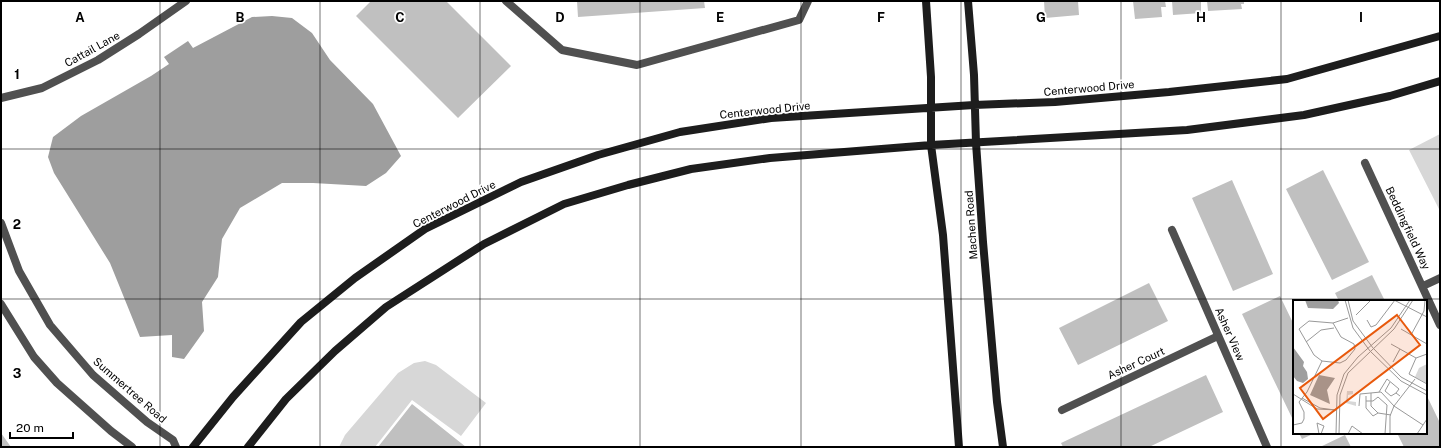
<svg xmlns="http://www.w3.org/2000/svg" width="1441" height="448" font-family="'Public Sans',sans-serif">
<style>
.green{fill:#d7d7d7}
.water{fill:#9e9e9e}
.building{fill:#c0c0c0}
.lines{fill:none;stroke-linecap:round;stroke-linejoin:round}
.street{stroke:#505050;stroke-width:8}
.secondary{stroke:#1d1d1d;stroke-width:8}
.grid{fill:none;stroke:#000;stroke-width:1;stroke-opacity:0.55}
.labels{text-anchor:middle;stroke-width:3.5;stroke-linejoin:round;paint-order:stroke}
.street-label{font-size:11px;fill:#000;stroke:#fff}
.inset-road{fill:none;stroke:#999;stroke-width:1}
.view{fill:#e8590c;fill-opacity:0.15;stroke:#e8590c;stroke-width:2}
.inset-edge{fill:none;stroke:#000;stroke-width:2}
.grid-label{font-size:13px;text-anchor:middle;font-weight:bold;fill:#000;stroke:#fff;stroke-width:3.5;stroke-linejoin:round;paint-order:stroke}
</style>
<rect width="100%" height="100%" fill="#fff"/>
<path class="green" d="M1440,134V211L1409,150Z
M425,361L436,365L486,403L461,436L412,400L375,447H339L345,435L398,373L414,363Z"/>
<path class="water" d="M272,16L292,18L312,33L330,60L373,104L401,156L386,173L366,186L313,183H282L240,208L222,239L218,277L202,302L204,331L184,359L172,357V335L140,337L110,263L54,173L48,157L53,137L81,116L151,76L169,64L164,57L188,41L193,48L252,17Z"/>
<path class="building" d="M371,1H446L511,66L458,118L356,16Z
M577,1H704L705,8L578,17Z
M1044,1H1078L1079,15L1045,18Z
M1133,1H1165L1166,7H1161L1162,17L1135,19Z
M1172,1H1201V13L1173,15Z
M1207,1H1244V4H1241L1242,9L1208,11Z
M1323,170L1369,262L1332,280L1286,189Z
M1232,180L1273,274L1233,291L1192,198Z
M1372,275L1385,301H1339L1335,293Z
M1149,283L1168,321L1078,365L1059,328Z
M1280,296L1294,325V422L1242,314Z
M1206,375L1223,412L1149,447H1063L1061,443Z
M1426,394L1440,423V447H1404L1397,433H1426Z
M412,404L466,447H378Z
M1,433L11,447H1Z
M1299,433H1315L1302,439Z
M1345,435L1351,447H1320Z"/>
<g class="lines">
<path class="street" d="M506,1L562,50L637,65L799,20L808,1
M1,98L42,88L98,60L139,34L186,1
M1365,163L1440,325
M1,223L19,271L50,325L93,375L147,422L173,440L176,447
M1172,230L1267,447
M1423,286L1440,278
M1,304L34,357L57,383L111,431L132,447
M1062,410L1218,336"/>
<path class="secondary" d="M926,1L931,77V145L943,235L959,447
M968,1L974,75L976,143L983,242L997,402L1003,447
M193,447L233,397L301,322L355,278L425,229L521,182L598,155L680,132L771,118L974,105L1055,102L1169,92L1287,79L1440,36
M248,447L286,399L335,351L386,307L484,244L564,204L628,185L691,169L770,158L931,145L1187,130L1304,115L1390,96L1440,81"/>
</g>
<path class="grid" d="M160,1V447M320,1V447M480,1V447M640,1V447M801,1V447M961,1V447M1121,1V447M1281,1V447M1,149H1440M1,299H1440"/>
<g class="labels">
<g class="street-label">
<text transform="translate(92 49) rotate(-29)" y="4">Cattail Lane</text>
<text transform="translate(1089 88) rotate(-5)" y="4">Centerwood Drive</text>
<text transform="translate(765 110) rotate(-6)" y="4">Centerwood Drive</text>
<text transform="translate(454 204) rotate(-27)" y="4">Centerwood Drive</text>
<text transform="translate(971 225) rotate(-94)" y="4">Machen Road</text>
<text transform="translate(1408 228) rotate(65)" y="4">Beddingfield Way</text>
<text transform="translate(1230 334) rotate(66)" y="4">Asher View</text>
<text transform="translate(1136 363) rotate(-25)" y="4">Asher Court</text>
<text transform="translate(130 390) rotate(41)" y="4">Summertree Road</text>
</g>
</g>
<g transform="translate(1293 300)">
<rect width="134" height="134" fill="#fff"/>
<path d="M134,64V82L133,83L122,77L126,68ZM54,91H60V94L55,95V101L63,102V106L53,103Z" fill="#d7d7d7"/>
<path d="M12,0H45L46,3L40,9L15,8ZM0,47L11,62L10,66L14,72L15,79L10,83L4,81L0,76ZM26,75L42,78L34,90L37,104L17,95Z" fill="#9e9e9e"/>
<path class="inset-road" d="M52,0L60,28L77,51L108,81L134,95M55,0L60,21L80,48L108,77L134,91M101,0L134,17M63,15L78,0M74,20L78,27L83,25L102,0M40,23L48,37L61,44L62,49L53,60L47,63L29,61L21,55L6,29L16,21L40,23L55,18M108,29L134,44M118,35L131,11L132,0M13,42L28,30L41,28M98,44L123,58L134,54M123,58L116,74L134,84M100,62L107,49M97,82L92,91L98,96L103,93M86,92L94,79L106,89L103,93L107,96M78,93V106L85,113L98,115M0,94L24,109L44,110M73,96V108L80,116L85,113M9,98L27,108L42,110M73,101H80L85,97L94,105L92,134M66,106L67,94L88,92L101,106L130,125M0,125L9,123L11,119V112L6,102L14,92L29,61M26,134L24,123L31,126L28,134M43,134L44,95L51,74L65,57L98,28L117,0M46,134L47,95L55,73L101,29L120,0M55,134L59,126L70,134M97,134V116L101,106L122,79M124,134L134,119"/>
<path class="view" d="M104,15L127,45L30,119L7,88Z"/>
<rect width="134" height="134" class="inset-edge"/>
</g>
<g class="grid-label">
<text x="80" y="22">A</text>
<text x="240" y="22">B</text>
<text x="400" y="22">C</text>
<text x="560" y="22">D</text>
<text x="720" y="22">E</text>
<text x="881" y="22">F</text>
<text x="1041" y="22">G</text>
<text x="1201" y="22">H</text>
<text x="1361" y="22">I</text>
<text x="17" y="79">1</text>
<text x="17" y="229">2</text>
<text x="17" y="378">3</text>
</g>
<rect width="1441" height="448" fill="none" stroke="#000000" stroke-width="4"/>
<path d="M10 432v6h63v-6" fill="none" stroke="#000000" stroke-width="2"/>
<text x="16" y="432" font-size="12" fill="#000000" stroke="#ffffff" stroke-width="3" paint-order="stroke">20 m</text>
</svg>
